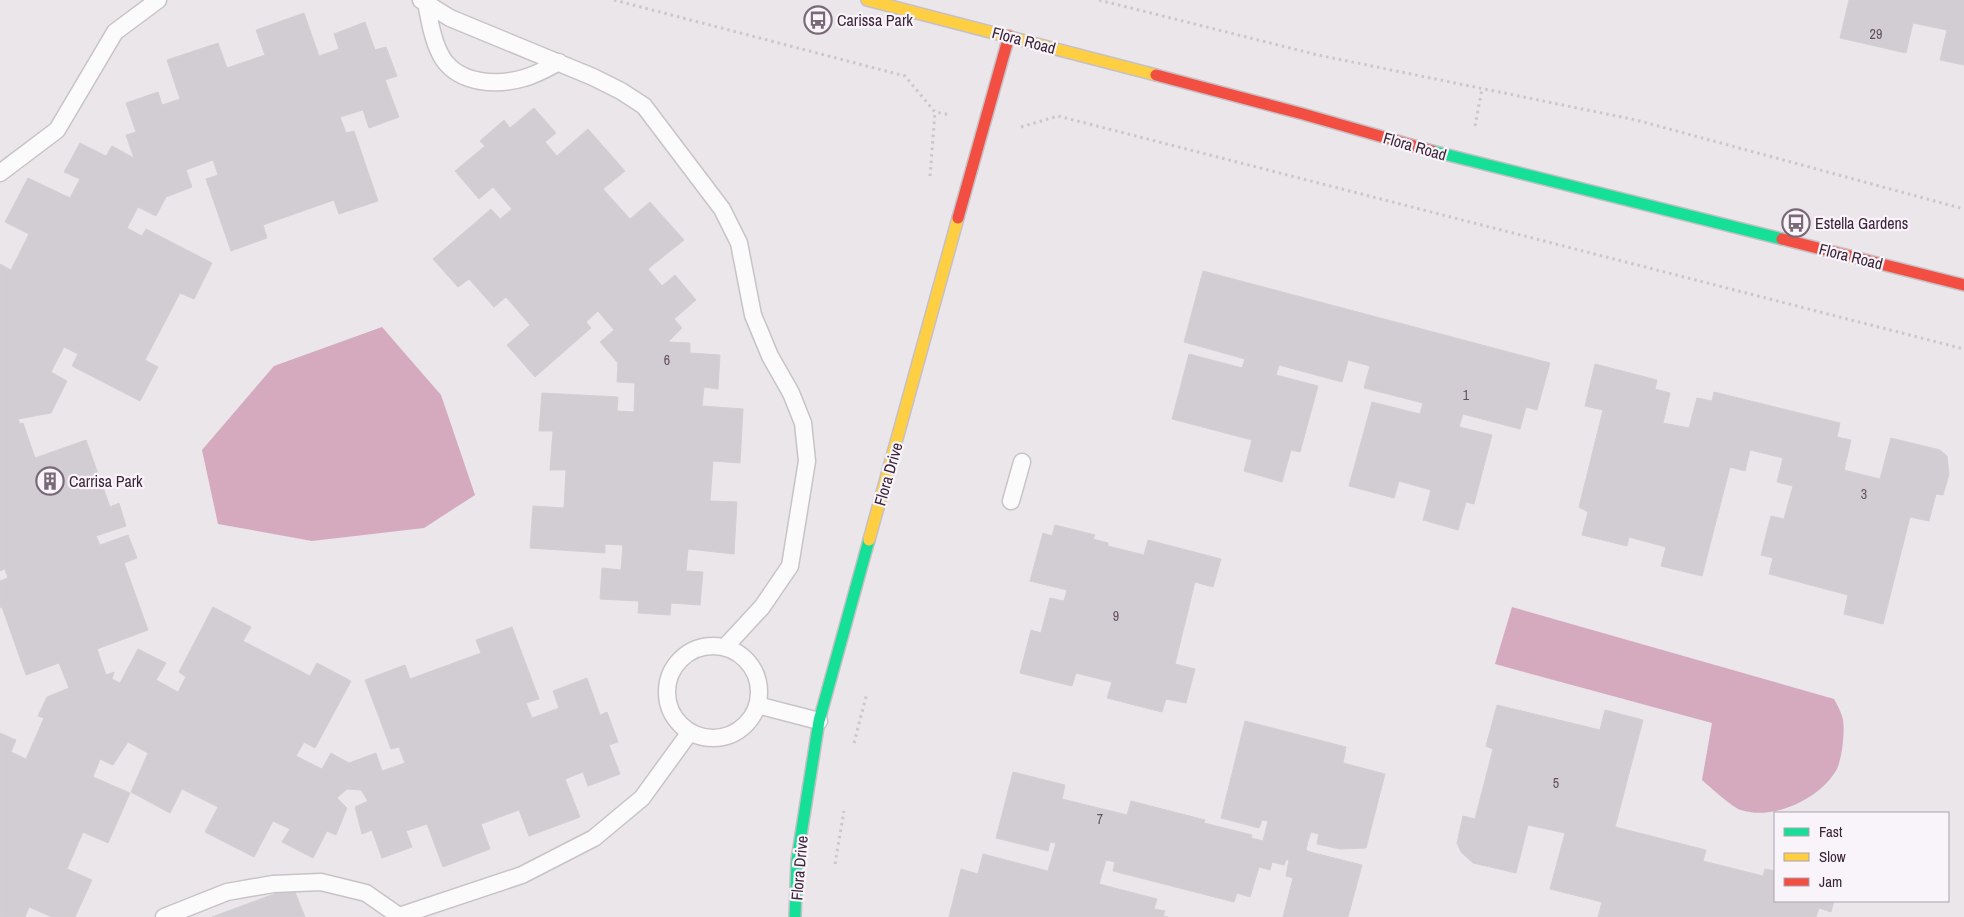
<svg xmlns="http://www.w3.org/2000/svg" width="1964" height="917" font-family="'Archivo Narrow',sans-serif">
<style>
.water{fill:#d5aabf}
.building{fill:#d2cdd2;stroke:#d3cfd3}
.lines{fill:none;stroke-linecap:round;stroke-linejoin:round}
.lane-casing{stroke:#c8c3c7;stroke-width:19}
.fast-casing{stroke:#c6c0c6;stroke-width:14}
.slow-casing{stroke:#c6c0c6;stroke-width:14}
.jam-casing{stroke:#c6c0c6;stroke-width:14}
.path{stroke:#cdc6cd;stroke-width:3;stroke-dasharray:2.5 4;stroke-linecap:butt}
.lane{stroke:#fcfbfc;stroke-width:16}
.fast{stroke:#16e098;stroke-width:11}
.slow{stroke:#ffcf43;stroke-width:11}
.jam{stroke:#f24e42;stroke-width:11}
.labels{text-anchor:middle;stroke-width:4.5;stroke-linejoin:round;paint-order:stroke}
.number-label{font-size:14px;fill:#635162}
.poi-label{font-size:16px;fill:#3c253a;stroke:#f8f4f9;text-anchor:start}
.street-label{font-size:16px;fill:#3c253a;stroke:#f8f4f9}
</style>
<rect width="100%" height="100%" fill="#eae6ea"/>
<path class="water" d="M382,327L441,395L475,495L424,528L312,541L218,524L202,450L274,366Z
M1512,607L1834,699C1837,704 1840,710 1842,716C1846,727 1842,758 1837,769C1821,798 1774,821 1741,810C1733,808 1710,787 1702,780L1712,723L1495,664Z"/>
<path class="building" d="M1849,0H1964V65L1940,60L1947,30L1913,23L1906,53L1840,38Z
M304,13L319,56L339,49L334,34L365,22L375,50L386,47L397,76L385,80L399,117L369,128L363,110L340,117L346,133L354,131L378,201L339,214L334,200L263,225L267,238L231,251L206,179L218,175L213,160L186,170L192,187L166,197L156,216L138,207L127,228L142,236L146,229L212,263L194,299L180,293L145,360L158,367L140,401L72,366L78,354L64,347L51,372L67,381L51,413L18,419L20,424L23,423L35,458L86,440L110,507L119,503L126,526L96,536L100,545L128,535L137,558L124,563L148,630L97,649L106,675L114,672L112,679L120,683L138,649L166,663L156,680L178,692L186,677L179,672L213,607L251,627L243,641L310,676L317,663L351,681L315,748L304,742L296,756L322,769L331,753L349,763L376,753L382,771L405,763L399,747L391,749L365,680L405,665L410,679L481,653L476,640L512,627L539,699L526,703L532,718L559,708L553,691L587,678L600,715L607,712L618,742L609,745L620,774L588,786L583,772L565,779L580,817L529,836L519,810L481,824L490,849L443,867L427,824L406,831L412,847L382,858L372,830L362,834L355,807L368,801L361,790L347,789L337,798L347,808L336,835L327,831L313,858L282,842L290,829L273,821L254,857L205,832L218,807L182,789L170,813L131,792L148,753L128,742L113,765L100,759L93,777L130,793L108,843L83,832L67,869L92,880L75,917H52L29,907L25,917H0V733L16,740L11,752L26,759L44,718L38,716L47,697L69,688L59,663L26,675L2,607L0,608V581L8,578L5,569L0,571V264L11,270L29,234L5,222L28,178L70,198L80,179L64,172L80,143L106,156L112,146L134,158L126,135L136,132L126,103L158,92L162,105L180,99L167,60L218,43L227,68L265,55L256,30Z
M534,108L556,133L545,142L557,156L588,129L625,171L603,189L630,219L650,202L684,240L648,269L662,286L675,275L696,300L674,319L682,328L668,342L690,343V353L720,355L718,389L704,387L702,406L743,409L740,463L713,461L710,501L737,502L734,554L688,549L686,571L703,572L700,605L671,603L670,615L638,613L639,601L600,599L602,568L621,570L623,545L605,544V553L530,548L533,506L564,508L566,470H550L553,431H539L542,393L618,397L617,411L634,412L635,383L617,382L618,363L600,342L614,330L598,311L586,322L591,328L535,377L507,345L530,325L506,297L494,307L469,279L458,287L433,259L491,209L500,219L512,209L493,187L479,199L455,171L485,146L480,141L504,120L510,128Z
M1203,271L1550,363L1537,410L1526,407L1520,429L1463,414L1459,427L1492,435L1474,504L1466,502L1458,530L1423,520L1431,490L1399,481L1394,498L1349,486L1372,402L1420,414L1423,403L1364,388L1370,366L1348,360L1342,382L1279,365L1276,375L1318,386L1300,452L1291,450L1282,482L1244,471L1252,440L1172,419L1189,354L1242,368L1245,359L1184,342Z
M1595,364L1657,380L1655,389L1670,393L1663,423L1689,428L1697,398L1712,401L1714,392L1840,423L1837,437L1851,440L1844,470L1880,479L1891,438L1940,450L1947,456L1949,474L1943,495L1936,494L1929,521L1910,517L1883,624L1844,614L1848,595L1769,574L1773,558L1761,555L1771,516L1784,519L1793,486L1777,482L1783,458L1750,450L1745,471L1730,467L1702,576L1661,566L1666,547L1629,537L1627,546L1582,535L1588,512L1579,507L1603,410L1585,406Z
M1055,525L1095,535L1093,539L1108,543V546L1144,555L1148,540L1221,559L1213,587L1195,582L1175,664L1195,669L1186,703L1166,699L1162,712L1107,698L1112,682L1076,673L1072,686L1020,673L1031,630L1041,633L1050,598L1064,601L1067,590L1030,581L1043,533L1052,536Z
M1497,705L1600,730L1605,710L1643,720L1615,827L1706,850L1703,861L1763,876L1765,869L1775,871V901H1834L1831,912L1819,908L1816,917H1598L1602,902L1550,889L1565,833L1528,825L1516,873L1473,863L1461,852L1457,843L1463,816L1475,819L1493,749L1486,746Z
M1245,721L1346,747L1343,763L1385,774L1366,848L1340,849L1317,844L1319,834L1311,832L1308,841L1306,850L1310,852L1362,865L1348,917H1283L1293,878L1286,876L1289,860H1286L1284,865L1272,862L1270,870L1259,867L1250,897L1237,893L1234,902L1113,871L1115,862L1106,860L1099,884L1157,899L1154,909L1165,911L1163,916L1168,917H949L961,869L978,874L983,854L1048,871L1056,843L1050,842L1048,851L996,838L1013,772L1065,785L1062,799L1127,815L1131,801L1205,820L1204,823L1252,835L1251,838L1263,841L1268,821L1262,820L1259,828L1221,818Z
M293,887L305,917H212Z"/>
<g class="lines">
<g class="lane-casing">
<path id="lane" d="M421,0L450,18L593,77L621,91L644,106L722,209L739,243L753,315L770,356L791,393L803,423L807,461L790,566L762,607L725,647
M426,3C430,22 433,43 443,59C460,84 497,86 524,78C536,75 548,68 559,62
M0,173L57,130L115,32L158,0
M1011,501L1022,462
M667 692a46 46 0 1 1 92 0a46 46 0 1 1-92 0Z
M757,705L819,721
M164,917L227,892L273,884L321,882L366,893L399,916
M396,917L522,875L594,838L642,798L690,732"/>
</g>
<g class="fast-casing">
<path id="fast" d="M1432,151L1782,239
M795,917L797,860L819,721L869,540"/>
</g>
<g class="slow-casing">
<path id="slow" d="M867,0L1156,75
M869,540L958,218"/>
</g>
<g class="jam-casing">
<path id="jam" d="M1156,75L1303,114L1432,151
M958,218L1009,36
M1782,239L1964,285"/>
</g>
<path class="path" d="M614,0L905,76L935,112L951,115
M1099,0L1318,55L1636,120L1964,209
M1475,126L1482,89
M1021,127L1058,116L1964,349
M930,176L935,112
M854,743L867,693
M835,864L844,811"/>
<use href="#lane" class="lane"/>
<use href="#fast" class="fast"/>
<use href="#slow" class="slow"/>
<use href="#jam" class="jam"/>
</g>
<defs>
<g id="bus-ring" transform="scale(1.4375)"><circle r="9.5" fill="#f8f4f9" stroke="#796978" stroke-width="1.5"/><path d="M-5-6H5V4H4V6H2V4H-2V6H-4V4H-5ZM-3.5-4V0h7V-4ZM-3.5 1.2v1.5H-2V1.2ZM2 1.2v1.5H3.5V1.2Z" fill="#796978"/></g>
<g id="building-ring" transform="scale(1.4375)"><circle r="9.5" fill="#f8f4f9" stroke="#796978" stroke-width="1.5"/><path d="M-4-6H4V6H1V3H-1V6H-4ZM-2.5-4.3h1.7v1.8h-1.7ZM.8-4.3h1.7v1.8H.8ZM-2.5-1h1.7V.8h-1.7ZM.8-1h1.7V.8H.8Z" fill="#796978"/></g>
</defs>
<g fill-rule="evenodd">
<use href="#bus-ring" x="818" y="20"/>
<use href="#bus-ring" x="1796" y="223"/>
<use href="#building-ring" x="50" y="481"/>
</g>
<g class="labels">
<g class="number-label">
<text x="1876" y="39">29</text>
<text x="667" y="365">6</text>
<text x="1466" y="400">1</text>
<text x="1864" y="499">3</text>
<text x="1116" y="621">9</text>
<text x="1556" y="788">5</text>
<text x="1100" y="824">7</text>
</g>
<g class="poi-label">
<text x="837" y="26">Carissa Park</text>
<text x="1815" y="229">Estella Gardens</text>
<text x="69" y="487">Carrisa Park</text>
</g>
<g class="street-label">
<text transform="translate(1024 40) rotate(15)" y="6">Flora Road</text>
<text transform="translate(1415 146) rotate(16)" y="6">Flora Road</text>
<text transform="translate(1851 256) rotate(14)" y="6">Flora Road</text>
<text transform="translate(888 474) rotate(-74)" y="6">Flora Drive</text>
<text transform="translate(799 868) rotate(-85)" y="6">Flora Drive</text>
</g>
</g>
<rect x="1774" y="812" width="175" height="90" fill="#f8f4f9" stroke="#ada1ad"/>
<rect x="1784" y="828" width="25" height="8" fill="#16e098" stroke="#ada1ad"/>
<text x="1819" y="837" font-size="15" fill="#3c253a">Fast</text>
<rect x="1784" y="853" width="25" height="8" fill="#ffcf43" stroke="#ada1ad"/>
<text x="1819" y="862" font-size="15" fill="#3c253a">Slow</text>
<rect x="1784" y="878" width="25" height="8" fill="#f24e42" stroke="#ada1ad"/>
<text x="1819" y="887" font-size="15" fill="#3c253a">Jam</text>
</svg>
